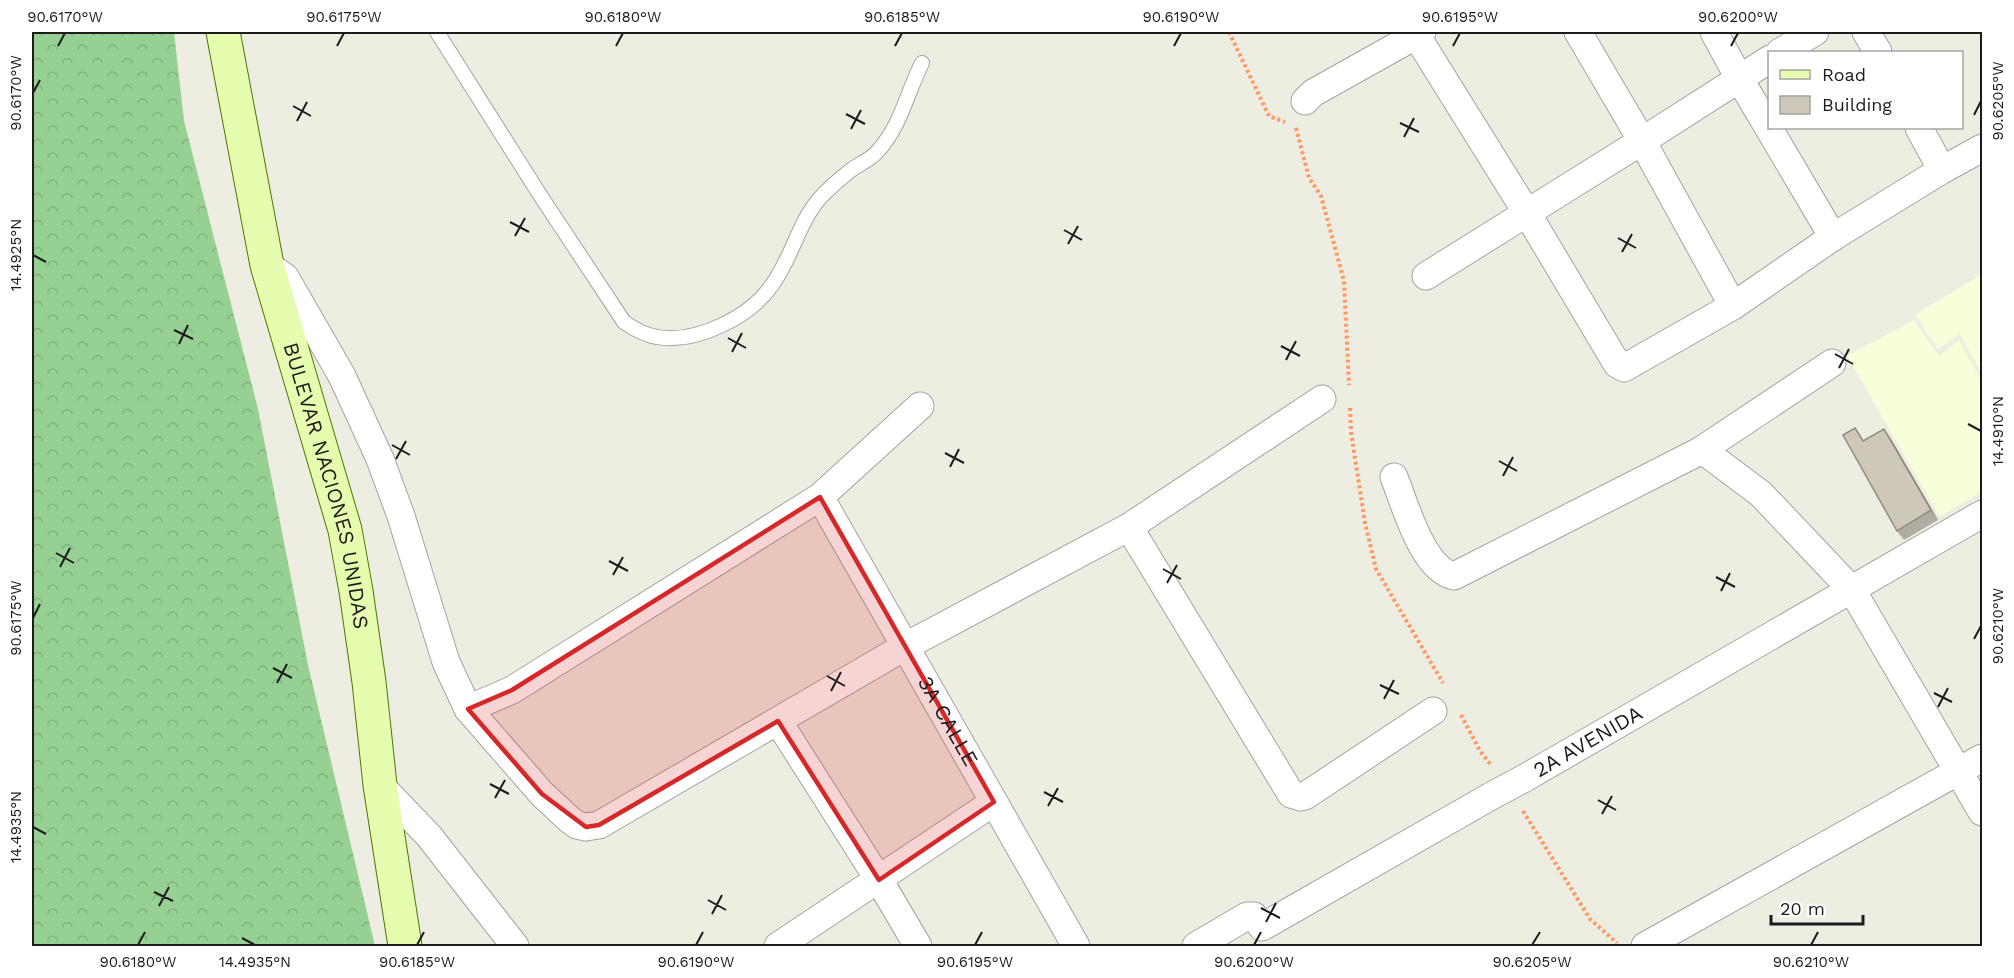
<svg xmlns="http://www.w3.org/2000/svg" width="2014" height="978" font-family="'Work Sans',sans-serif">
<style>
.education{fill:#f6ffd9}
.forest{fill:url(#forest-crowns)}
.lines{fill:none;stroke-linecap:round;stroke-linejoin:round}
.lane-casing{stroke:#a3a3a3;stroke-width:16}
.street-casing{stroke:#a3a3a3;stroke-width:29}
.secondary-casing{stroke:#4d7600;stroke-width:35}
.path{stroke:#ff9861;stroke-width:4;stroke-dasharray:3 3;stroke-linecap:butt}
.lane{stroke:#fff;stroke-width:14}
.street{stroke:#fff;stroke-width:27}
.secondary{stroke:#e6fdb0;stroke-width:33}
.street-bridge-casing{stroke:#a3a3a3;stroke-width:29;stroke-linecap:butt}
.street-bridge{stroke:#fff;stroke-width:27}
.wall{fill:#b1aca0}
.shaded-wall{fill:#908c82}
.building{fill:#cec8ba;stroke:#908c82;stroke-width:1.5}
.marked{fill:#d62828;fill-opacity:0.2;stroke:#d62828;stroke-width:4.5;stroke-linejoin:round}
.ticks{fill:none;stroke:#1c1c1c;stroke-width:2}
.labels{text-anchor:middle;stroke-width:4.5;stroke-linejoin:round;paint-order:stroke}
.street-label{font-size:21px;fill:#1c1c1c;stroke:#fff}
.neatline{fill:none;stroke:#1c1c1c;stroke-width:2}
.ticks-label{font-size:15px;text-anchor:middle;fill:#1c1c1c}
</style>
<defs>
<pattern id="forest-crowns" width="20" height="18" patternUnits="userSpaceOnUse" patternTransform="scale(1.5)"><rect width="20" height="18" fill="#96d093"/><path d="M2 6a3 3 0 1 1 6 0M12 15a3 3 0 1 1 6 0" fill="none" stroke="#81b27e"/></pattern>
</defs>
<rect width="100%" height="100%" fill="#eeede1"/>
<path class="education" d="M1982,274V375L1960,334L1938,349L1915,315Z
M1914,320L1939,356L1959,340L1982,381V491L1940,517L1847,356Z"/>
<path class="forest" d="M32,32H174L184,121L258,409L308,665L375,946H32Z"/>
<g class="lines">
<g class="lane-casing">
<path id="lane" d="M437,32L540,195L624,322C634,329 644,335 657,337C696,344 750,317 772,285C792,258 798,223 820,198C829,188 841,178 851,170C859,164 870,160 877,152C901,126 906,95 922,63"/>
</g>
<g class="street-casing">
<g id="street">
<path d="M1578,32L1642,141L1733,306"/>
<path d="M1714,32L1739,78L1833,237"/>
<path d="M1866,32L1878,52"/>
<path d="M1416,35L1527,213L1617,364L1624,368L1733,306L1833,237L1942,170L1982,148"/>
<path d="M1780,52L1815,32"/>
<path d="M1305,101L1313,93L1422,32"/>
<path d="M1919,128L1942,170"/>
<path d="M267,265L285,277L342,376L380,459L401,516L446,662L468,709L542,794L570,820L577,825L586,827L599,825L906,646L1129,527L1322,399"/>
<path d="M1426,276L1642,141L1770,59"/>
<path d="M1700,451L1832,363"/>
<path d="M1394,477C1405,504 1422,569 1454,576L1700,451L1709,455L1761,494L1852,590L1982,812"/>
<path id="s1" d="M820,497L1076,946"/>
<path d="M1129,527L1291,794L1301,797L1305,796L1433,711"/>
<path d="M468,709L512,690L820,497L920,406"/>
<path d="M778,721L879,880L918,946"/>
<path id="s2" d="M1523,779L1982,514"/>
<path d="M380,785L429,836L515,946"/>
<path d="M778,946L994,802"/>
<path d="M1196,946L1247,916H1254L1262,927L1493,795"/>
<path d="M1645,946L1982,758"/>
</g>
</g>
<g class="secondary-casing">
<g id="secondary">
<path id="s3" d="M223,32L267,265L345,530L356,591L369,682L380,785L405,946"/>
</g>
</g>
<path class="path" d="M1229,32L1269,116L1285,122
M1296,128L1309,178L1321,196L1344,281L1349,385
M1350,408L1351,432L1365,523L1376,569L1443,683
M1461,715L1480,751L1491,765
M1523,811L1590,919L1617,943"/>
<use href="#lane" class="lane"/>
<use href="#street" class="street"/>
<use href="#secondary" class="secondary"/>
<g class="street-bridge-casing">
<path id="street-bridge" d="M1493,795L1523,779"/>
</g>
<use href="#street-bridge" class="street-bridge"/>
</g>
<path class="wall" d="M1891,439L1938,520L1904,540L1897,531Z"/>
<path class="shaded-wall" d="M1884,429L1891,439L1938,520L1931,510Z"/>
<path class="building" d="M1855,428L1863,441L1884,429L1931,510L1897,531L1843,435Z"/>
<path class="marked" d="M820,497L994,802L879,880L778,721L599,825L586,827L542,794L468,709L512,690Z"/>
<path class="ticks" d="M58,46L65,33M337,46L344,33M616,46L623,33M895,46L902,33M1174,46L1181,33M1453,46L1460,33M1731,46L1738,33M33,93L40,80M293,106L311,116M846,114L865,124M1974,115L1981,101M297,121L307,102M1400,123L1419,132M851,129L861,110M1404,137L1414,118M510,222L529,232M1064,230L1082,240M515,236L525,218M1618,238L1636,248M1068,244L1078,226M1622,252L1632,234M33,255L46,262M174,330L193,339M728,338L746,348M179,344L188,325M1281,346L1300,356M732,352L742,333M1835,354L1853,364M1286,360L1296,341M1839,368L1849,349M1968,424L1981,431M392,445L410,455M945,453L964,463M396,459L406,441M1499,461L1517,471M950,467L959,449M1503,476L1513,457M56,553L74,563M609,561L628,571M60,567L70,548M1163,569L1181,579M613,575L623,557M1716,577L1735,587M1167,583L1177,565M1721,591L1730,573M33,618L40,604M1974,639L1981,626M273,668L292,678M827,676L845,686M277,683L287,664M1380,685L1399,694M831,691L841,672M1934,693L1952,702M1384,699L1394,680M1938,707L1948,688M490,784L509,794M1044,792L1063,802M495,798L505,780M1598,800L1616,810M1048,806L1058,788M1602,814L1612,796M33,827L46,834M154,892L173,901M708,900L726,910M159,906L169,887M1261,908L1280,918M712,914L722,895M1266,922L1276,903M242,938L255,945M138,945L145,932M417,945L424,932M696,945L703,932M975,945L982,932M1254,945L1261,932M1532,945L1540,932M1811,945L1818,932"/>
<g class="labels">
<g class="street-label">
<text dy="7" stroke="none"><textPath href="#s3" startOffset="466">BULEVAR NACIONES UNIDAS</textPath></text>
<text dy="7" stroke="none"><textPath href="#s1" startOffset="258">3A CALLE</textPath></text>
<text dy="7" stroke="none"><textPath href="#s2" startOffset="75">2A AVENIDA</textPath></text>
</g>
</g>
<rect width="2014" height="978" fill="none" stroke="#ffffff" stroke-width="66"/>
<rect x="1768" y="51" width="195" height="78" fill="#ffffff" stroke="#a4a4a4" stroke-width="1.5"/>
<rect x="1780" y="70" width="30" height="9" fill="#e6fdb0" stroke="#a4a4a4" stroke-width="1.5"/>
<text x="1822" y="81" font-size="18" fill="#1c1c1c">Road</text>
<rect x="1780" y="96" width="30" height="18" fill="#cec8ba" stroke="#a4a4a4" stroke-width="1.5"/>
<text x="1822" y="111" font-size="18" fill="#1c1c1c">Building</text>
<path d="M1771 915v9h92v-9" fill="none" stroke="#1c1c1c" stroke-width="3"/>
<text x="1780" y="915" font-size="18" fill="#1c1c1c" stroke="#ffffff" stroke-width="4.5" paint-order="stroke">20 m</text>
<rect x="33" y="33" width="1948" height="912" class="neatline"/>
<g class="ticks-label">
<text x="65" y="22">90.6170°W</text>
<text x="344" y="22">90.6175°W</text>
<text x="623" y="22">90.6180°W</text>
<text x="902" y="22">90.6185°W</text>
<text x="1181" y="22">90.6190°W</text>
<text x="1460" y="22">90.6195°W</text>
<text x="1738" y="22">90.6200°W</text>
<text transform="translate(16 93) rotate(-90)" y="5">90.6170°W</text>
<text transform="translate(1998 101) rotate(-90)" y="5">90.6205°W</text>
<text transform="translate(16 255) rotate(-90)" y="5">14.4925°N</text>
<text transform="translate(1998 431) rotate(-90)" y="5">14.4910°N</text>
<text transform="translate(16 618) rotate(-90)" y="5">90.6175°W</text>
<text transform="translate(1998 626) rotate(-90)" y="5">90.6210°W</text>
<text transform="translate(16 827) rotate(-90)" y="5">14.4935°N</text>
<text x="138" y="967">90.6180°W</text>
<text x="255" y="967">14.4935°N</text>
<text x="417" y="967">90.6185°W</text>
<text x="696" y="967">90.6190°W</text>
<text x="975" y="967">90.6195°W</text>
<text x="1254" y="967">90.6200°W</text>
<text x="1532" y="967">90.6205°W</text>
<text x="1811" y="967">90.6210°W</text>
</g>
</svg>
